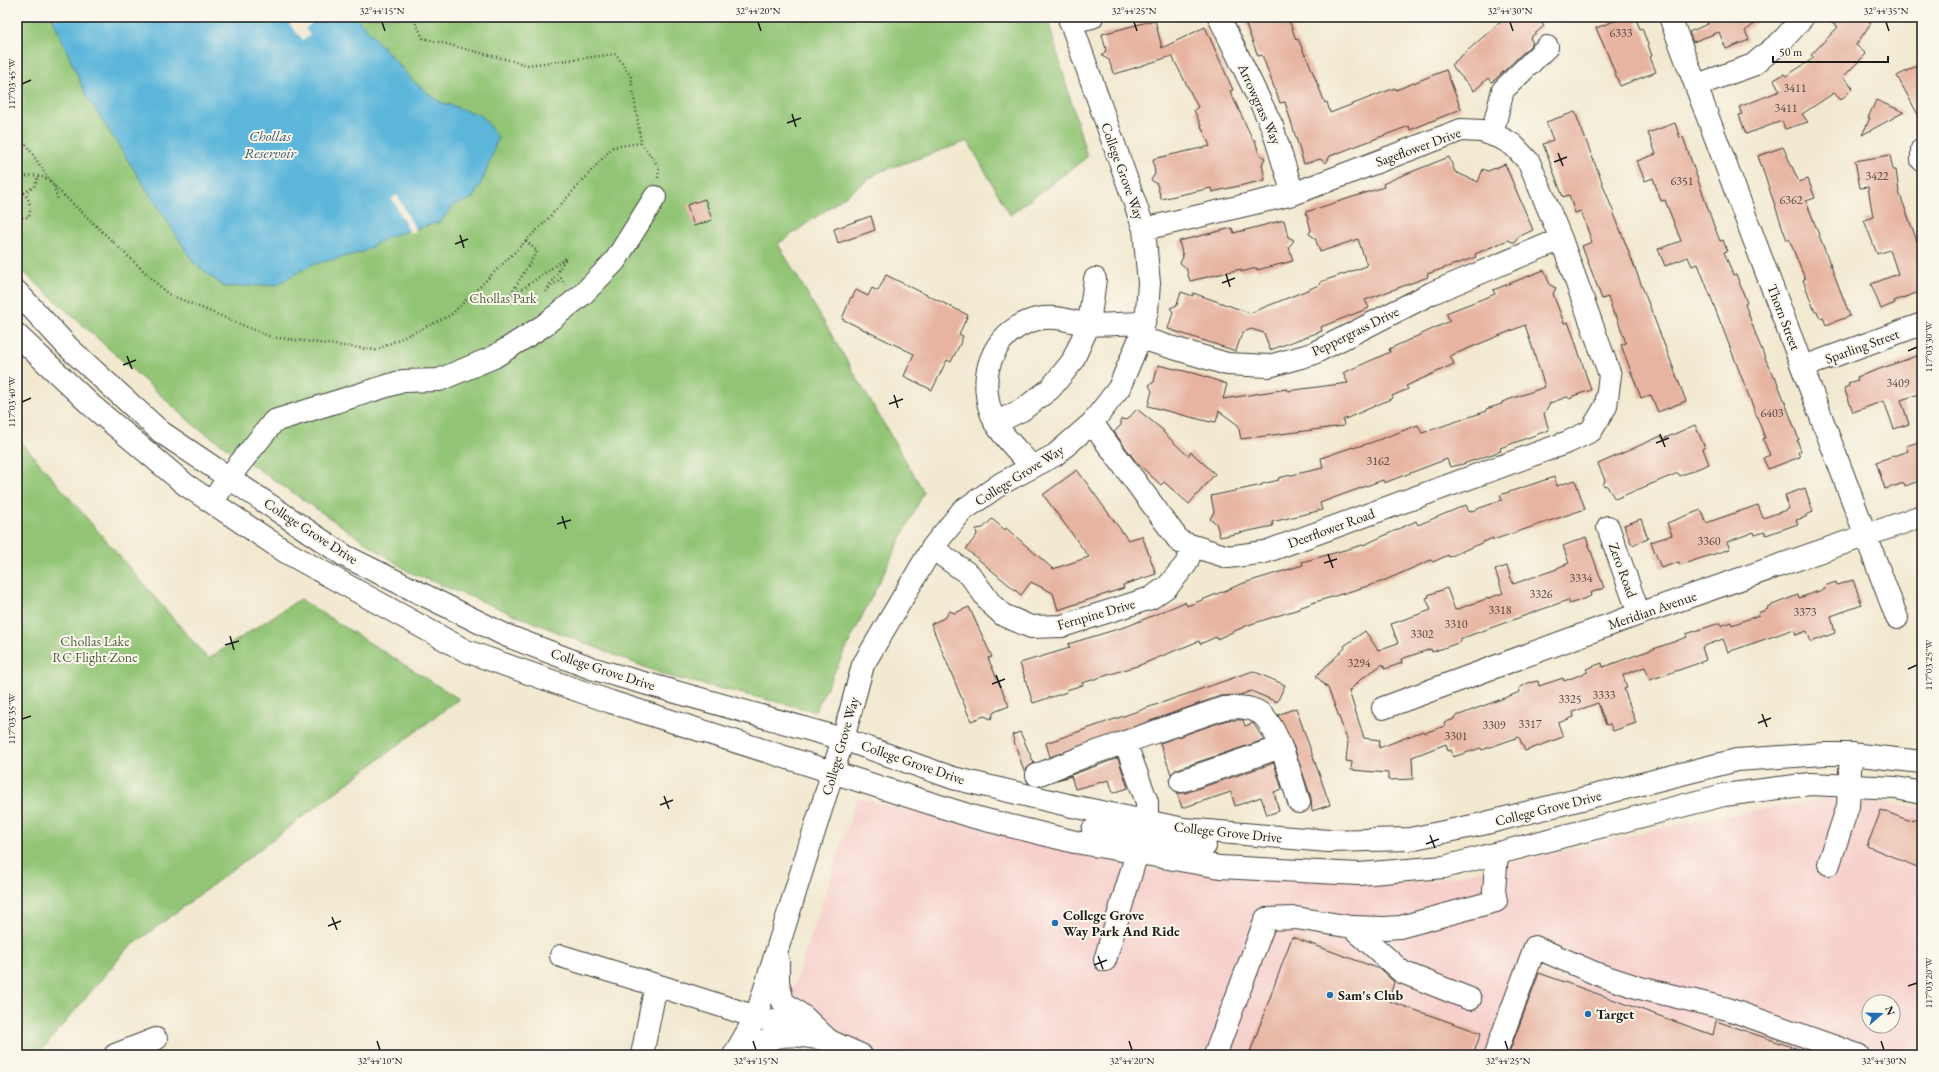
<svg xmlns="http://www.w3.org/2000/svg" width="1939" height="1072" font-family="'EB Garamond',serif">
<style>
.built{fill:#f7d0cc;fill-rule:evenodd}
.green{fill:#91c474;stroke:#567048}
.water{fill:#5cb6da;stroke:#3c697b}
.pier{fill:#f2e9d0}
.building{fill:#e7b4a1}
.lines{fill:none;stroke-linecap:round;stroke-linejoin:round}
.minor-casing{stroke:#3c3b37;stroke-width:24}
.major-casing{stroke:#3c3b37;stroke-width:24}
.highway-casing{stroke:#3c3b37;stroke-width:24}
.path{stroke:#3c3b37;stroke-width:2.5;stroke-dasharray:1 3;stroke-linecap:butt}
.minor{stroke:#fff;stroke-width:22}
.major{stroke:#fff;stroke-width:22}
.highway{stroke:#fff;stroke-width:22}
.ticks{fill:none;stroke:#1c1c1c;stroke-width:1.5}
.poi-dot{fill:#1f6fb2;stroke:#fbf7ec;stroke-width:1.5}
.labels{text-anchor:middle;stroke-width:4;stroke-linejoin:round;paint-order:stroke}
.number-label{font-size:12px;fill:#4f423d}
.street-label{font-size:14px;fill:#1c1c1c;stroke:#fbf7ec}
.park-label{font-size:14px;fill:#4b5f3f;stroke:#fbf7ec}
.poi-label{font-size:14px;font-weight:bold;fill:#1c1c1c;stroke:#fbf7ec;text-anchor:start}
.water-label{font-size:15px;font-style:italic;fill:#365a68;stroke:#fbf7ec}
.neatline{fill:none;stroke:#1c1c1c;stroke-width:1.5}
.ticks-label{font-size:10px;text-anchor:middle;fill:#1c1c1c}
</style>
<rect width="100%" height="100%" fill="#fbf7ec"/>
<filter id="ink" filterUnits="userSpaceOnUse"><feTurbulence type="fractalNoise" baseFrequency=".025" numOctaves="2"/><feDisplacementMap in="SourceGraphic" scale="8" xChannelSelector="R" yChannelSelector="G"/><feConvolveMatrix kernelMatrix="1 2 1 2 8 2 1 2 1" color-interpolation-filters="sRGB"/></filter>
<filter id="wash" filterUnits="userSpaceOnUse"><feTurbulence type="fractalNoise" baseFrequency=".012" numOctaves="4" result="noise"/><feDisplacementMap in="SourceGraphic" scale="16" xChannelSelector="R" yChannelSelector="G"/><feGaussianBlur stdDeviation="0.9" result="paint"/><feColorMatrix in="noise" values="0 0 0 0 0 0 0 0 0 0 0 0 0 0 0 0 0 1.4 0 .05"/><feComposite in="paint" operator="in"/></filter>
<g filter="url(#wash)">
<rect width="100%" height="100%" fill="#f2e9d0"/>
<path class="built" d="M1833,797L1922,808V1055H829L836,1025L791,994L857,798L1152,870L1425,883L1674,825ZM1869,1002H1893V1026H1869Z"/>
<path class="green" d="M17,17H1047L1087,157L1010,215L968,141L879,172L778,244L924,492L815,711L664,675L409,572L195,426L17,266Z
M17,437L208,659L300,599L459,699L126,950L39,1053L17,1045Z"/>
<path class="water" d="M52,17H356L413,81L438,101L482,116L498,138L484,177L472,199L454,205L440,222L387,237L363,252L311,265L276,285L224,287L194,263L86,95Z"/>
<path class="pier" d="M306,17H319L305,29L310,35L303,40L289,24L296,18L300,23Z
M397,195L416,231L410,233L392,198Z"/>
<g id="blocks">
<path class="building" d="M1243,17H1288L1296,40L1298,39L1305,55H1306L1325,103L1327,102L1330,113L1379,94L1395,88L1396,90L1446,70L1461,109L1410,130L1409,126L1330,156L1326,163L1320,159L1304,164L1285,102L1280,103L1262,55L1258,56Z
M1506,17H1536L1544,26L1530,38L1533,43L1498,77L1492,82L1488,78L1474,91L1451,65Z
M1625,17H1635L1640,29L1642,28L1652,56L1650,57L1656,72L1620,86L1608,55L1596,28Z
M1705,17H1764L1745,31L1749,40L1726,49L1719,32L1693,42L1689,32L1708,24Z
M1823,17H1862L1871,23L1856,45L1866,54L1843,77L1853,88L1841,100L1834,93L1802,114L1808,122L1785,129L1782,121L1746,134L1739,115L1742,114L1739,107L1780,91L1774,80L1784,74L1786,76L1814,58L1811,55L1838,27Z
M1155,20L1162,48L1205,27L1233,90L1230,91L1253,140H1255L1259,154L1265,158L1262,164L1265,180L1212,192L1211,188L1161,199L1157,184L1151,180L1155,174L1153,159L1210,146L1194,110L1198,107L1172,56L1115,74L1113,73L1109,60L1102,56L1106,50L1102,34Z
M1922,63V122L1897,76Z
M1876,100L1904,112L1862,135L1870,118H1868Z
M1575,112L1686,401L1658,412L1651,395L1641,398L1621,345L1626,343L1616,315H1614L1608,297L1602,299L1582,246L1592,242L1581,211L1575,213L1569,195L1563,197L1543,144L1553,140L1546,122Z
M1675,123L1680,138L1683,137L1714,226L1720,241L1723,240L1727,251L1724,252L1733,275L1736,274L1747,303L1745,304L1757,338L1773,377L1775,376L1799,440H1797L1801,451L1798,452L1800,457L1768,469L1763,458L1770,455L1763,439L1765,438L1698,264L1692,266L1688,257L1665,266L1658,249L1681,241L1665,200L1661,201L1653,178L1645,181L1637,161L1656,154L1648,133Z
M1783,147L1799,182L1808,179L1815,198L1806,201L1850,316L1826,325L1823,317L1820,318L1817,311L1815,312L1803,280L1805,279L1789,239L1787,240L1783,229L1758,156Z
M1890,155L1893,170H1896L1899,192L1917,241L1919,240L1922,248V291L1894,301L1895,303L1881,309L1871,284L1898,274L1890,250L1877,254L1864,220L1873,217L1868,187L1860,188L1855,161Z
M1449,157L1455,172L1478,182L1483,169L1488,171L1505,164L1533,230L1518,237L1515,243L1508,240L1475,254L1476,257L1427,274L1428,277L1365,300L1369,308L1321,327L1322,331L1270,350L1264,333L1251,329L1242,333L1236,351L1168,329L1173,312L1170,308L1177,305L1181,292L1193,296V293L1250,313L1305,291L1321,284L1320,282L1367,266L1358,239L1320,252L1315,238L1309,234L1311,230L1306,212L1384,187L1383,184L1396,178Z
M705,199L712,220L694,226L687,205Z
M871,216L875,230L838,243L834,229Z
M1284,220L1288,237L1294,240L1289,247L1293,261L1257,270V268L1241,272V269L1190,281L1186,268L1180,263L1183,257L1179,241L1232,228L1234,233Z
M1544,270L1550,285L1556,288L1553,294L1564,323L1568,322L1573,335L1591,390L1573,396L1571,399L1567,397L1550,403L1544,414L1549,430L1500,448L1501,451L1463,464L1450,467L1447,459L1384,483L1383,480L1347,493L1320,503L1322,510L1272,522L1273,526L1220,537L1216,523L1210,519L1214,512L1211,496L1262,485V484L1279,480L1278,478L1323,468L1321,458L1353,447V448L1370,443L1418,425L1422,433L1487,411L1486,409L1502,404V402L1545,387L1525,325L1450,356L1454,364L1406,386L1408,389L1392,396L1393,398L1343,420L1344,426L1241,439L1238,425L1219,411L1216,422L1211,421L1210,422L1148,406L1152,391L1149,385L1154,382L1158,365L1197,374L1227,384L1223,399L1287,389V391L1348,383L1343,373L1390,352L1389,349L1450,321L1446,313L1495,294L1493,290Z
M886,275L968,315L959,334L963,336L960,344L951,362L947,360L932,390L904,376L914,354L842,319L851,297L852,298L856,290L868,296L872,288L878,291Z
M1922,354V393L1901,400L1909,424L1894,429L1884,401L1853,412L1844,388L1849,386L1848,383L1858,380L1857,377Z
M1137,409L1164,431L1163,432L1188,456L1191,452L1215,474L1189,504L1164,482L1161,485L1137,463L1114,432L1121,425V419L1127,420Z
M1695,425L1705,448L1703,449L1709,464L1680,476L1678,473L1615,499L1607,486L1603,485L1605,480L1598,464L1661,436L1663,439Z
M1922,441V480L1905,486L1904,483L1885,489L1876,462L1908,451L1906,446Z
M1077,470L1128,540L1142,536L1156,574L1123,585L1124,588L1058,610L1053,593L1031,582L1021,595L966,549L977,535L976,529L983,528L992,519L1005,530L1006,528L1053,569L1089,557L1044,496V494Z
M1554,477L1557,486L1575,480L1585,509L1493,540V538L1449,557L1448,555L1433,562L1431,560L1381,582L1315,602L1299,608V609L1248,625L1217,639L1216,637L1200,644L1199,641L1140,665L1082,683L1083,685L1066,690L1067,692L1033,703L1020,663L1070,648L1068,644L1128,626L1185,602L1187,606L1244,583L1303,565L1302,562L1366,544L1416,521L1418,525L1466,505L1469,512L1502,500L1500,495Z
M1805,488L1813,512L1806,515V517L1796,520L1798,524L1766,535L1765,532L1755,535L1754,532L1727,542L1730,549L1680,565L1679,562L1661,568L1651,542L1672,535L1667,523L1701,510L1706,523L1758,505L1763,518L1789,509L1785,495Z
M1641,519L1648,539L1632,545L1624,525Z
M1586,537L1604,588L1590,593L1591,596L1570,604L1568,600L1460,639L1461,642L1432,652L1431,649L1401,659L1402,663L1385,669L1383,664L1361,679L1349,691L1364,738L1380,740L1379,748L1423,731L1424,733L1445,726L1444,723L1454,719V717L1520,692L1519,688L1528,683L1538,681L1539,686L1563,678L1564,681L1588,672L1586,669L1602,663L1603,667L1687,637L1686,634L1720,623L1721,626L1731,622L1732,625L1759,615L1758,613L1768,609L1767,607L1798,595L1799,598L1825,589L1824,586L1836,582L1837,585L1853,580L1862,605L1831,616L1835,633L1811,642L1807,631L1796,635L1794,629L1728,652L1723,639L1702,647L1706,660L1699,663L1650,680L1645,667L1623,675L1627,688L1624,689L1636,723L1613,731L1610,724L1606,725L1598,703L1573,712L1574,717L1558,723L1563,737L1525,751L1519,737L1482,750L1481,748L1453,757L1451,750L1448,751L1446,744L1412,757L1413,779L1388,780V773L1351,770L1352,762L1346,761L1348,742L1339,717L1328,688L1316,676L1345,648L1344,646L1365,631L1378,650L1398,643L1391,624L1431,610L1426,598L1429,597L1428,595L1447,588L1455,610L1503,593L1495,570L1507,566L1513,584L1557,569V568L1569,563L1563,546Z
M969,607L992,657L988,658L1009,706L994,712L991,719L984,716L971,721L931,624L946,617L949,611L955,613Z
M1253,671L1285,685L1277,702L1251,691L1240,695L1220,696L1050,757L1046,743Z
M1296,708L1330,805L1312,811L1311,798L1295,750L1278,715Z
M1227,720H1243L1245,726L1253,723L1264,740L1177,769L1171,774L1160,743Z
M1020,732L1034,763L1024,771L1012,735Z
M1118,758L1128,788L1113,793L1109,780L1075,789L1071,776L1057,780Z
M1274,763L1282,789L1274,792L1279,811L1267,815L1261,797L1235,806L1231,792L1182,808L1177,793H1185Z
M1881,810L1908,820L1922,818V869L1867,846Z
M1292,937L1380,969L1394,982L1389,1001L1481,1033L1473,1055H1249Z
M1539,973L1713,1035L1716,1021L1810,1053V1055H1508Z"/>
</g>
</g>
<g filter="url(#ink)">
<use href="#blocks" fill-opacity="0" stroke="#3c3b37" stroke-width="1"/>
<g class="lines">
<g class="minor-casing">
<path id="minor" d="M1219,17L1272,126L1293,194
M1670,17L1897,618
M1070,22L1092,17
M1697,85L1753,65L1783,40L1803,17
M1492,134L1503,90L1547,47
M1922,149V160
M1140,338L1227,364L1269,366L1312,354L1432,293L1561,239
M1803,367L1922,324
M995,423L1022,410L1050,389L1072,362L1089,324L1095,279
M1092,423L1180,542L1228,557L1265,552L1568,442L1591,431L1606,406L1610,375L1561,239L1529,162L1513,145L1503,139L1482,131L1461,130L1293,194L1144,229
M1032,467C1022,455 1001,435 995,422C975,381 990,331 1037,319C1058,315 1069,322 1088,324C1106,326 1126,323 1144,323
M212,502L229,477L274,421L403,381L439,380L494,357L543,326L583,294L615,261L655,197
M1608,527L1639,614
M932,548L970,575L991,604L1003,615L1031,627L1062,626L1151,598L1168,586L1186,564L1193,547
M1383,708L1639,614L1922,516
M843,739L863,665L932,548L962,511L1002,483L1055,455L1092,423L1119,388L1140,338L1147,311L1149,283L1144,229L1069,17
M1125,742L1147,802V822
M1037,775L1088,755L1224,708C1237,707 1249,706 1260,713C1278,725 1292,780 1299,802
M1181,781L1281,747
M1829,864L1848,806L1851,754
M1352,927L1402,972L1470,999
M561,956L656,985
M1105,960L1137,853
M115,1055L156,1039
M642,1055L656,985L756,1017L798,1027L861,1055
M1215,1055L1266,919L1296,918L1352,927L1384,928L1400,927L1496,901L1494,891L1497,854
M1495,1055L1535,947L1597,974L1640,988L1728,1009L1858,1055"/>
</g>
<g class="major-casing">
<path id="major" d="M17,292L69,348L161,432L345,556L505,635L594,669L843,739L953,778L1072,806L1184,829L1328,841L1410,839L1482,824L1737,760L1824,754H1851L1922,762
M17,335L92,406L186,485L286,552L466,651L611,702L974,817L1075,842L1220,867L1359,874L1444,867L1724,795L1810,784L1896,788L1922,793
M1093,830C1117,834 1126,838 1147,822
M1137,853C1150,834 1185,844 1205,846
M778,961V982L783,1002L804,1017L828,1040
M756,1017L843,739"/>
</g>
<g class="highway-casing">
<path id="highway" d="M734,1055L756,1017
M751,1055C755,1051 758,1046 762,1043C781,1031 807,1036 828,1040"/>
</g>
<path class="path" d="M17,131L53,185L168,294L271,337L376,350L451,315L544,223L613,147L641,143L631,77L616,54L528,65L423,38L413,17
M641,143L659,167L658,179
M17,184C24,172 40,174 50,181
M54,186L58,200
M17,188C29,194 32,206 29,217L17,218
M24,193L35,186L38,176
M526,241L537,251L508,299L566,258L546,291L561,278L565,285"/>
<use href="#minor" class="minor"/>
<use href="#major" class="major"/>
<use href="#highway" class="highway"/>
</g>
</g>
<path class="ticks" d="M382,22L385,31M758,22L761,31M1134,22L1137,31M1510,22L1513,31M1886,22L1889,31M22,84L31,80M792,114L796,127M787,123L801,118M1558,153L1563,166M1554,162L1567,157M460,235L464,248M455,244L468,239M1226,274L1230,287M1222,283L1235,278M1908,351L1917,347M127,356L132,369M123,365L136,360M894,395L898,408M22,402L31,398M889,404L903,399M1660,434L1665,447M1656,443L1669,438M562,516L566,529M557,524L571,520M1328,554L1333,568M1324,563L1337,559M230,636L234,650M225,645L239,641M1908,669L1917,665M996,675L1001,688M992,684L1005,679M1762,714L1767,727M22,719L31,716M1758,723L1771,718M664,796L669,809M660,805L673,800M1430,835L1435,848M1426,844L1439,839M332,917L337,930M328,926L341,921M1098,956L1103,969M1094,965L1107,960M1908,986L1917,983M377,1041L380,1050M753,1041L756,1050M1129,1041L1132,1050M1505,1041L1508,1050M1881,1041L1884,1050"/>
<g class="poi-dot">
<circle cx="1055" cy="923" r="4"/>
<circle cx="1330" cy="995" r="4"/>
<circle cx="1588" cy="1014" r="4"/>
</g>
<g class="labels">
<g class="number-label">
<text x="1621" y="37">6333</text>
<text x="1795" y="92">3411</text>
<text x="1786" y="112">3411</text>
<text x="1877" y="180">3422</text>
<text x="1682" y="185">6351</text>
<text x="1791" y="204">6362</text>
<text x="1898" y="387">3409</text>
<text x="1772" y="417">6403</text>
<text x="1378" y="465">3162</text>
<text x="1709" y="545">3360</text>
<text x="1581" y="582">3334</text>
<text x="1541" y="598">3326</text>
<text x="1500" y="614">3318</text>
<text x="1805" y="616">3373</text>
<text x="1456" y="628">3310</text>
<text x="1422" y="638">3302</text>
<text x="1359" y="667">3294</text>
<text x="1604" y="699">3333</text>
<text x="1570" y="703">3325</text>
<text x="1530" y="728">3317</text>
<text x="1494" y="729">3309</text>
<text x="1456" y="740">3301</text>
</g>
<g class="street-label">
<text transform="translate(1260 104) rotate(66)" y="5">Arrowgrass Way</text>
<text transform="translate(1418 147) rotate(-20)" y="5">Sageflower Drive</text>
<text transform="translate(1123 171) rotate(70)" y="5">College Grove Way</text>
<text transform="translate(1784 317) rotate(69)" y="5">Thorn Street</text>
<text transform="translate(1355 331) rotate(-26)" y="5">Peppergrass Drive</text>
<text transform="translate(1862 346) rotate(-20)" y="5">Sparling Street</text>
<text transform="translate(1019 475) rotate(-32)" y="5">College Grove Way</text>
<text transform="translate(1331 528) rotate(-20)" y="5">Deerflower Road</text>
<text transform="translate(311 531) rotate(33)" y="5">College Grove Drive</text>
<text transform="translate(1623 570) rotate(70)" y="5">Zero Road</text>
<text transform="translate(1652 610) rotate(-19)" y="5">Meridian Avenue</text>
<text transform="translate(1096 614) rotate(-16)" y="5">Fernpine Drive</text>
<text transform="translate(603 669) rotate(18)" y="5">College Grove Drive</text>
<text transform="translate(840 746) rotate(-74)" y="5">College Grove Way</text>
<text transform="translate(913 762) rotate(19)" y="5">College Grove Drive</text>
<text transform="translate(1548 808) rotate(-14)" y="5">College Grove Drive</text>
<text transform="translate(1228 832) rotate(6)" y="5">College Grove Drive</text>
</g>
<g class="park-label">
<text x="503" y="303">Chollas Park</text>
<text x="95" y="646">Chollas Lake<tspan x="95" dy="16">RC Flight Zone</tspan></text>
</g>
<g class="poi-label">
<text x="1063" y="920">College Grove<tspan x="1063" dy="16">Way Park And Ride</tspan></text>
<text x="1338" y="1000">Sam's Club</text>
<text x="1596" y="1019">Target</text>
</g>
<g class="water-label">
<text x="270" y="141">Chollas<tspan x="270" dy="17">Reservoir</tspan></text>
</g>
</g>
<rect width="1939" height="1072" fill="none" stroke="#fbf7ec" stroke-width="44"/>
<g transform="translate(1881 1014) rotate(70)"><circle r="19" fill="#fbf7ec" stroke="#a29f99"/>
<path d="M0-3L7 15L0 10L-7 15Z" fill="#1f6fb2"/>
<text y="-6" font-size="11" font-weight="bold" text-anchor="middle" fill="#1c1c1c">N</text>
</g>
<path d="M1773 56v6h115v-6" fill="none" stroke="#1c1c1c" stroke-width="2"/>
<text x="1779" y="56" font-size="12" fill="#1c1c1c" stroke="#fbf7ec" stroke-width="3" paint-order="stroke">50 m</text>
<rect x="22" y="22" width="1895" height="1028" class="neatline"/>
<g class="ticks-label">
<text x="382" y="14">32°44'15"N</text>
<text x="758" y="14">32°44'20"N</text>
<text x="1134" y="14">32°44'25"N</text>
<text x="1510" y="14">32°44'30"N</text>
<text x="1886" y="14">32°44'35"N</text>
<text transform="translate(11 84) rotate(-90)" y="4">117°03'45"W</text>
<text transform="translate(1928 347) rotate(-90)" y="4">117°03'30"W</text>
<text transform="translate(11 402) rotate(-90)" y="4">117°03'40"W</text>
<text transform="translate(1928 665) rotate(-90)" y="4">117°03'25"W</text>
<text transform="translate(11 719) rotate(-90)" y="4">117°03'35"W</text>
<text transform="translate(1928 983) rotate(-90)" y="4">117°03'20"W</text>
<text x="380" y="1064">32°44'10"N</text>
<text x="756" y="1064">32°44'15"N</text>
<text x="1132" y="1064">32°44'20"N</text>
<text x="1508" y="1064">32°44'25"N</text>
<text x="1884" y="1064">32°44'30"N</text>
</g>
</svg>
